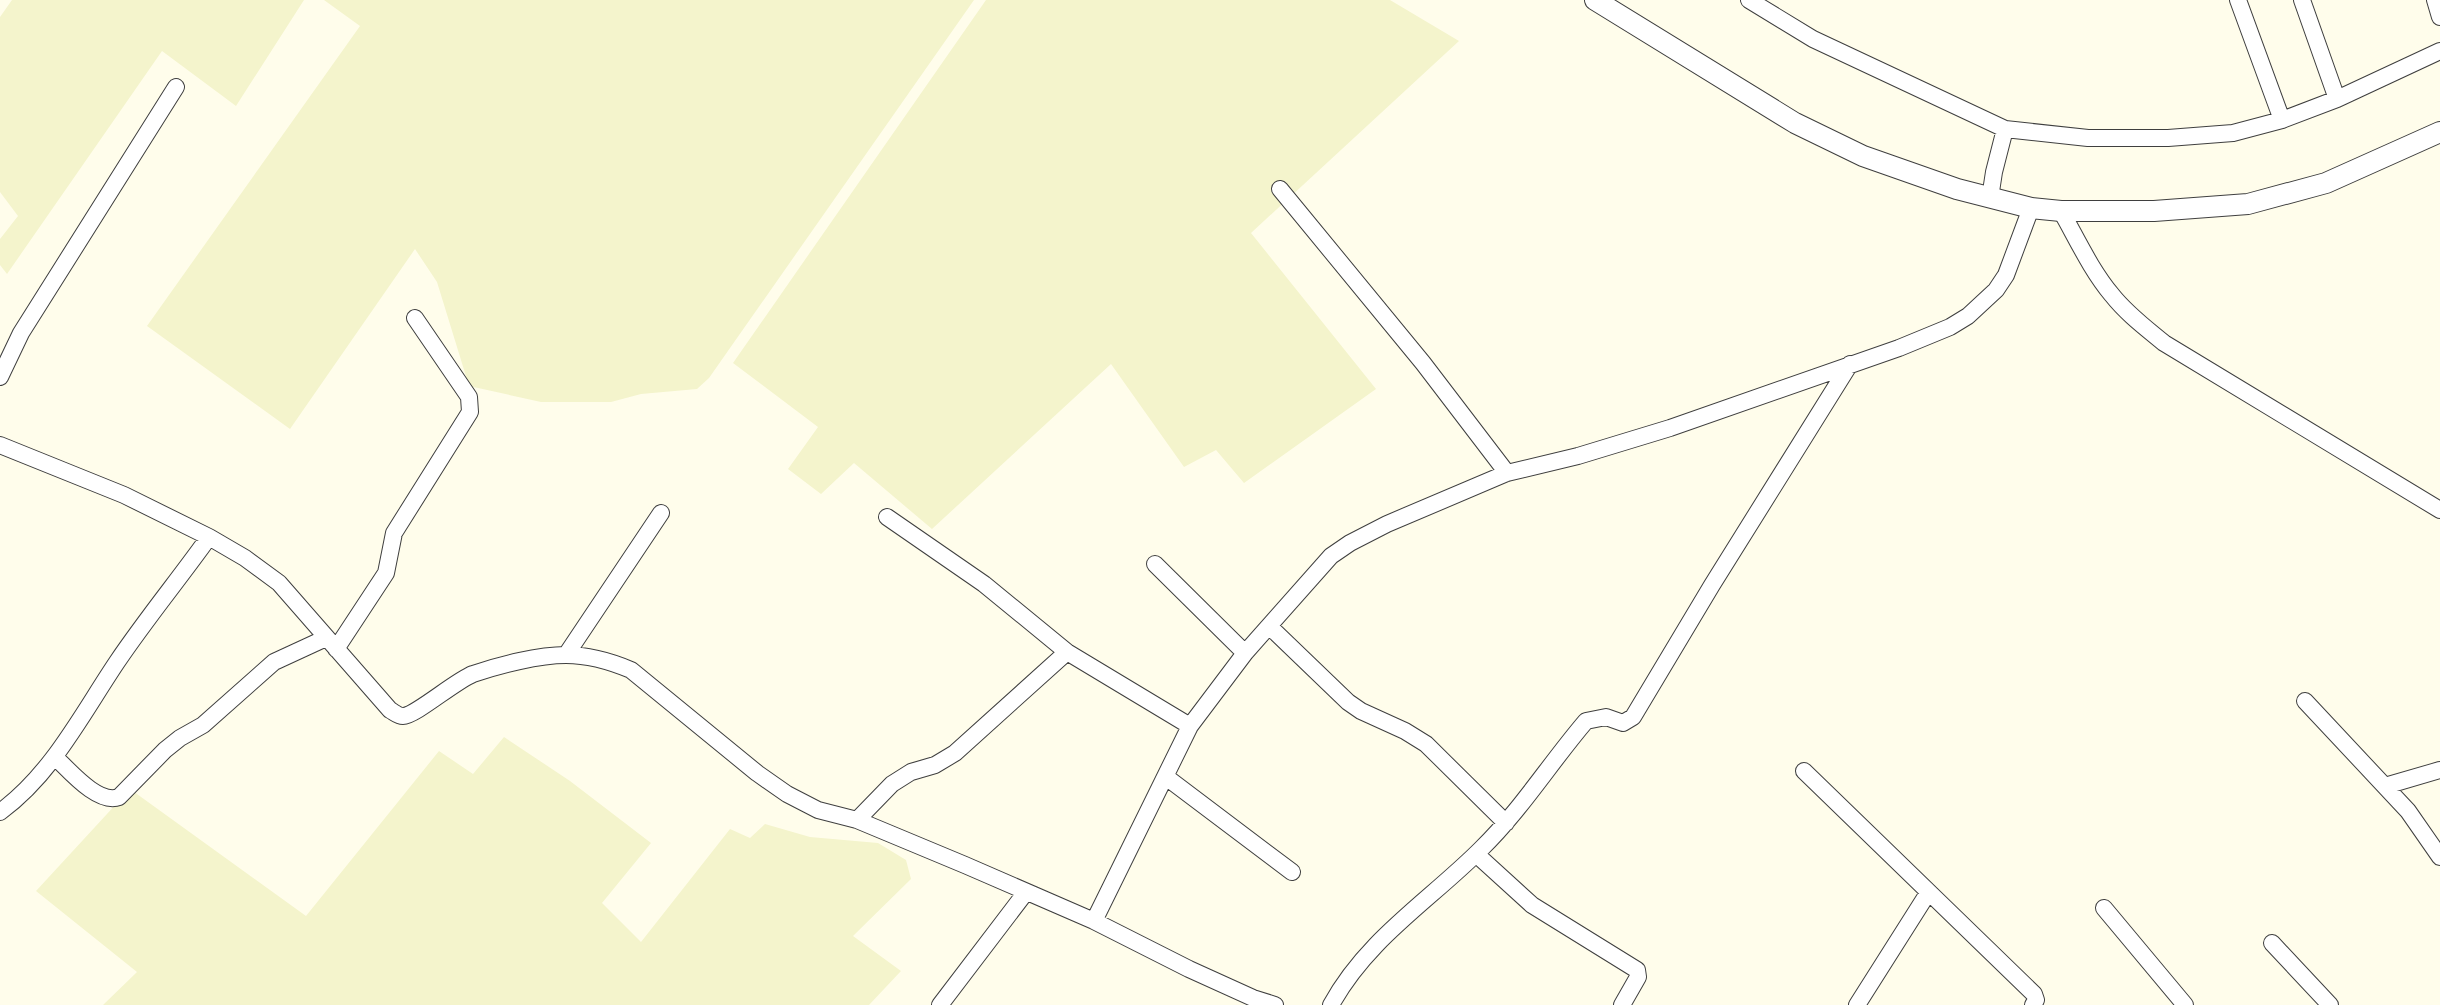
<svg xmlns="http://www.w3.org/2000/svg" width="2440" height="1005" font-family="Lora,serif">
<style>
.farmland{fill:#f4f4cc}
.lines{fill:none;stroke-linecap:round;stroke-linejoin:round}
.minor-casing{stroke:#3f3f3f;stroke-width:18}
.tertiary-casing{stroke:#3f3f3f;stroke-width:22}
.minor{stroke:#fff;stroke-width:16}
.tertiary{stroke:#fff;stroke-width:20}
</style>
<rect width="100%" height="100%" fill="#fffdeb"/>
<path class="farmland" d="M12,0H304L236,106L162,51L7,274L0,265V239L18,216L0,192V17Z
M324,0H974L709,378L697,389L641,394L611,402H541L469,386L437,282L415,249L290,429L147,326L360,26Z
M986,0H1390L1459,41L1251,233L1376,389L1244,483L1216,450L1184,467L1111,364L932,529L854,463L821,494L788,469L818,427L733,363Z
M504,737L570,781L651,843L602,903L641,942L730,829L750,838L765,824L810,837L878,843L906,860L911,879L853,936L901,971L869,1005H103L137,972L36,891L130,789L306,916L439,751L473,774Z"/>
<g class="lines">
<g class="minor-casing">
<path id="minor" d="M1749,0L1813,39L2005,129L2088,138H2168L2233,133L2282,120L2337,99L2440,51
M2238,0L2282,120
M2302,0L2337,99
M2435,0L2440,17
M1280,189L1423,363L1507,473
M1990,198L1994,172L2005,129
M2061,211C2077,239 2091,270 2112,295C2127,314 2146,328 2164,343L2440,510
M0,377L21,333L176,87
M0,445L124,495L209,537L245,558L279,583L390,710C394,712 398,716 403,716C415,716 455,681 473,674C499,665 539,655 566,655C588,655 612,662 631,670L757,773L787,794L818,810L857,820L965,865L1094,921L1189,969L1253,998L1275,1005
M887,517L984,584L1067,652L1190,726
M1155,564L1245,653
M1269,626L1348,702L1361,711L1405,731L1426,744L1506,823
M336,649L386,573L394,533L470,412L469,397L415,318
M566,655L661,513
M2305,701L2408,811L2440,857
M55,757C69,770 98,805 119,797L165,750L180,738L203,725L274,662L326,638
M1804,771L2034,994L2036,1000L2033,1005
M1166,777L1292,872
M2385,786L2440,770
M0,812C52,774 82,714 117,662C146,619 179,579 209,537
M857,820L892,784L911,772L935,765L955,753L1067,652
M1476,854L1532,905L1637,970L1638,977L1622,1005
M2104,908L2185,1005
M1094,921L1190,726L1245,653L1331,556L1350,543L1387,524L1507,473L1578,456L1670,428L1899,348L1950,327L1968,316L1996,290L2006,275L2031,208
M2272,943L2330,1005
M940,1005L1026,892
M1331,1005C1367,939 1429,901 1481,849C1521,810 1550,763 1586,721L1606,717L1623,723L1633,717L1712,585L1850,364
M1857,1005L1928,893"/>
</g>
<g class="tertiary-casing">
<path id="tertiary" d="M1595,0L1795,123L1863,156L1957,189L2031,208L2061,211H2154L2248,204L2326,183L2440,132"/>
</g>
<use href="#minor" class="minor"/>
<use href="#tertiary" class="tertiary"/>
</g>
</svg>
